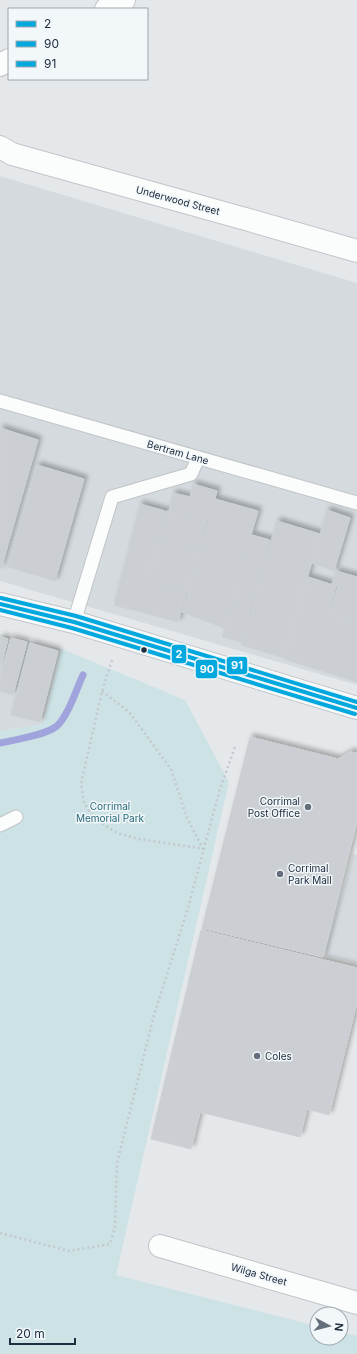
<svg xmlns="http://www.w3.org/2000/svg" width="357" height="1354" font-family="Inter,sans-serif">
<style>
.built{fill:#d4dade}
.green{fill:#cce2e5}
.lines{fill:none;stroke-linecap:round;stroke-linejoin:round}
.stream{stroke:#a1a3dd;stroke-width:7}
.building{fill:#cbced2;stroke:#cdd1d3;filter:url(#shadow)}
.lane-casing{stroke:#c0c4c6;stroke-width:15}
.street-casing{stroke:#c0c4c6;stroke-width:24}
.secondary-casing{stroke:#c1c6ca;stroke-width:24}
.path{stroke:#c4c8cd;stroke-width:2.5;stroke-dasharray:2 3;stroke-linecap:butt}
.lane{stroke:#fbfcfc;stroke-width:13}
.street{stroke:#fbfcfc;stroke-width:22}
.secondary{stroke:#fbfcfc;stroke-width:22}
.bus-1-casing{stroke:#f2f7f9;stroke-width:7}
.bus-2-casing{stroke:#f2f7f9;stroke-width:7}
.bus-3-casing{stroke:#f2f7f9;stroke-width:7}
.bus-1{stroke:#03a8de;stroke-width:4}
.bus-2{stroke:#03a8de;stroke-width:4}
.bus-3{stroke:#03a8de;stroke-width:4}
.bus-dot{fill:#202e40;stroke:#f2f7f9;stroke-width:1.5}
.poi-dot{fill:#656f7c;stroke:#f2f7f9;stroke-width:1.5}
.labels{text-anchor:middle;stroke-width:3;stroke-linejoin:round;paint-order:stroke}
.street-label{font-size:10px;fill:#202e40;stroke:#f2f7f9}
.poi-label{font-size:10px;fill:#202e40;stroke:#f2f7f9;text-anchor:start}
.park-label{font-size:10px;fill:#26697b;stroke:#f2f7f9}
.line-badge{stroke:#f2f7f9;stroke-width:1.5}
.badge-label{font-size:11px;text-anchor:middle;font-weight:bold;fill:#fff}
</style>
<defs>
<filter id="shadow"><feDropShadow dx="3.5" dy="-3.5" stdDeviation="2" flood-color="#0004"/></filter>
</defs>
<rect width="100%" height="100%" fill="#e5e8ea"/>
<path class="built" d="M0,176L357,283V685L0,581Z
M0,634L62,649L43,724L0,731Z
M353,854L357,855V963L325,955Z"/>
<path class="green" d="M62,649L185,700L229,782L116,1275L317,1326V1338H341V1332L357,1336V1354H0V731L43,724Z"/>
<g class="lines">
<path class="stream" d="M0,743C15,740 46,735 57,726C69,714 76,690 83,675"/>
</g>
<path class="building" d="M0,428L38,440L1,569H0Z
M37,465L84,479L55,581L8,567Z
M193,484L217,491L208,520L169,511L173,493L190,497Z
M215,499L258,511L224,628L182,612Z
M140,504L165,511L147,583L186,593L178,622L114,605Z
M327,510L350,518L334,571L312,563Z
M166,511L207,521L199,550L159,539Z
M277,521L320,534L284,658L241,645Z
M252,535L270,540L258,583L240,577Z
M158,540L199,551L187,592L148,582Z
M336,571L357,577V622L330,614L338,586L332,584Z
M308,577L336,586L329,614L357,623V682L284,659Z
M239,578L258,584L250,609L232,604Z
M232,605L250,610L241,642L222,637Z
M0,637L8,639L0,669Z
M11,638L27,642L13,695L0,691V677Z
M30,643L58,651L40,722L11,715Z
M250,737L338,759L350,752L357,753V821L323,957L202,928Z
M201,930L357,968V1002L329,1115L307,1109L300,1137L200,1112L191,1149L151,1139Z"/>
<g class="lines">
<g class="lane-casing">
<path id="lane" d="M0,401L357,503
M74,622L112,497L191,474L198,458
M0,825L16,817"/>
</g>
<g class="street-casing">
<path id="street" d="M160,1246L357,1303"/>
</g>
<g class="secondary-casing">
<path id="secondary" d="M106,9L124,0
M0,65L9,60
M0,147L12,154L249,220L357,251
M0,604L74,622L357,708"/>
</g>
<path class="path" d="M112,660L102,691L81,784L84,803L94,818L117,833L139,839L204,849
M102,691L129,712L171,769L187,818L203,849
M0,1233L69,1251L110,1244L115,1227L117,1163L154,1015L188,908L219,792L235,747"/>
<use href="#lane" class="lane"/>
<use href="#street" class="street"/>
<use href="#secondary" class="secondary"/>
<g class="bus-1-casing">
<path id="bus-1" d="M0,604L74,622L357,708"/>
</g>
<g class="bus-2-casing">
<path id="bus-2" d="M0,610L72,628L355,714"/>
</g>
<g class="bus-3-casing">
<path id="bus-3" d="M1,598L76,616L357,702"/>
</g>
<use href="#bus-1" class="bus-1"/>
<use href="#bus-2" class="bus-2"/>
<use href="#bus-3" class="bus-3"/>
</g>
<circle class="bus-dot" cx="144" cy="650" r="3.5"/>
<g class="poi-dot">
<circle cx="308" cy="807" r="4"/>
<circle cx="280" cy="874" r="4"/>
<circle cx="257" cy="1056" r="4"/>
</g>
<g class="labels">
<g class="street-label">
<text transform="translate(178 200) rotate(15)" y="4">Underwood Street</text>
<text transform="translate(178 452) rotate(16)" y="4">Bertram Lane</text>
<text transform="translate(259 1274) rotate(16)" y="4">Wilga Street</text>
</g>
<g class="poi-label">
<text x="300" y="805" text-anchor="end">Corrimal<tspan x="300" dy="12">Post Office</tspan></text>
<text x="288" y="872">Corrimal<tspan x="288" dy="12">Park Mall</tspan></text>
<text x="265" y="1060">Coles</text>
</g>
<g class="park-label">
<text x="110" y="810">Corrimal<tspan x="110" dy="12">Memorial Park</tspan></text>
</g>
</g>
<g class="line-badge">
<rect x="171" y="644" width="16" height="20" rx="4" fill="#03a8de"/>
<rect x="226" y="656" width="22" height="19" rx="4" fill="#03a8de"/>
<rect x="195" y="659" width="23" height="20" rx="4" fill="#03a8de"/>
</g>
<g class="badge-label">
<text x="179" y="658">2</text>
<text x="237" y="669">91</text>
<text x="207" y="673">90</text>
</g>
<rect x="8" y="8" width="140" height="72" fill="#f2f7f9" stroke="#9ea7af"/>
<rect x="16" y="21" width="20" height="6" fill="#03a8de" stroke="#9ea7af"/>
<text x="44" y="28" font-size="12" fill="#202e40">2</text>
<rect x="16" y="41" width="20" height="6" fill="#03a8de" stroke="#9ea7af"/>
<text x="44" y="48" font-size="12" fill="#202e40">90</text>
<rect x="16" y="61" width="20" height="6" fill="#03a8de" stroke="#9ea7af"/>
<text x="44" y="68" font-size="12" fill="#202e40">91</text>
<g transform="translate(329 1326) rotate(97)"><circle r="19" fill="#f2f7f9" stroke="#9ea7af"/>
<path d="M0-3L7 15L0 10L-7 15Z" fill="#656f7c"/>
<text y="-6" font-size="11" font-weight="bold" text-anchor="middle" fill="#202e40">N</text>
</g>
<path d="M10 1338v6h65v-6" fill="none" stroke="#202e40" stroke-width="2"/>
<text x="16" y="1338" font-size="12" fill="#202e40" stroke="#f2f7f9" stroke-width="3" paint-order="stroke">20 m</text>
</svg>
